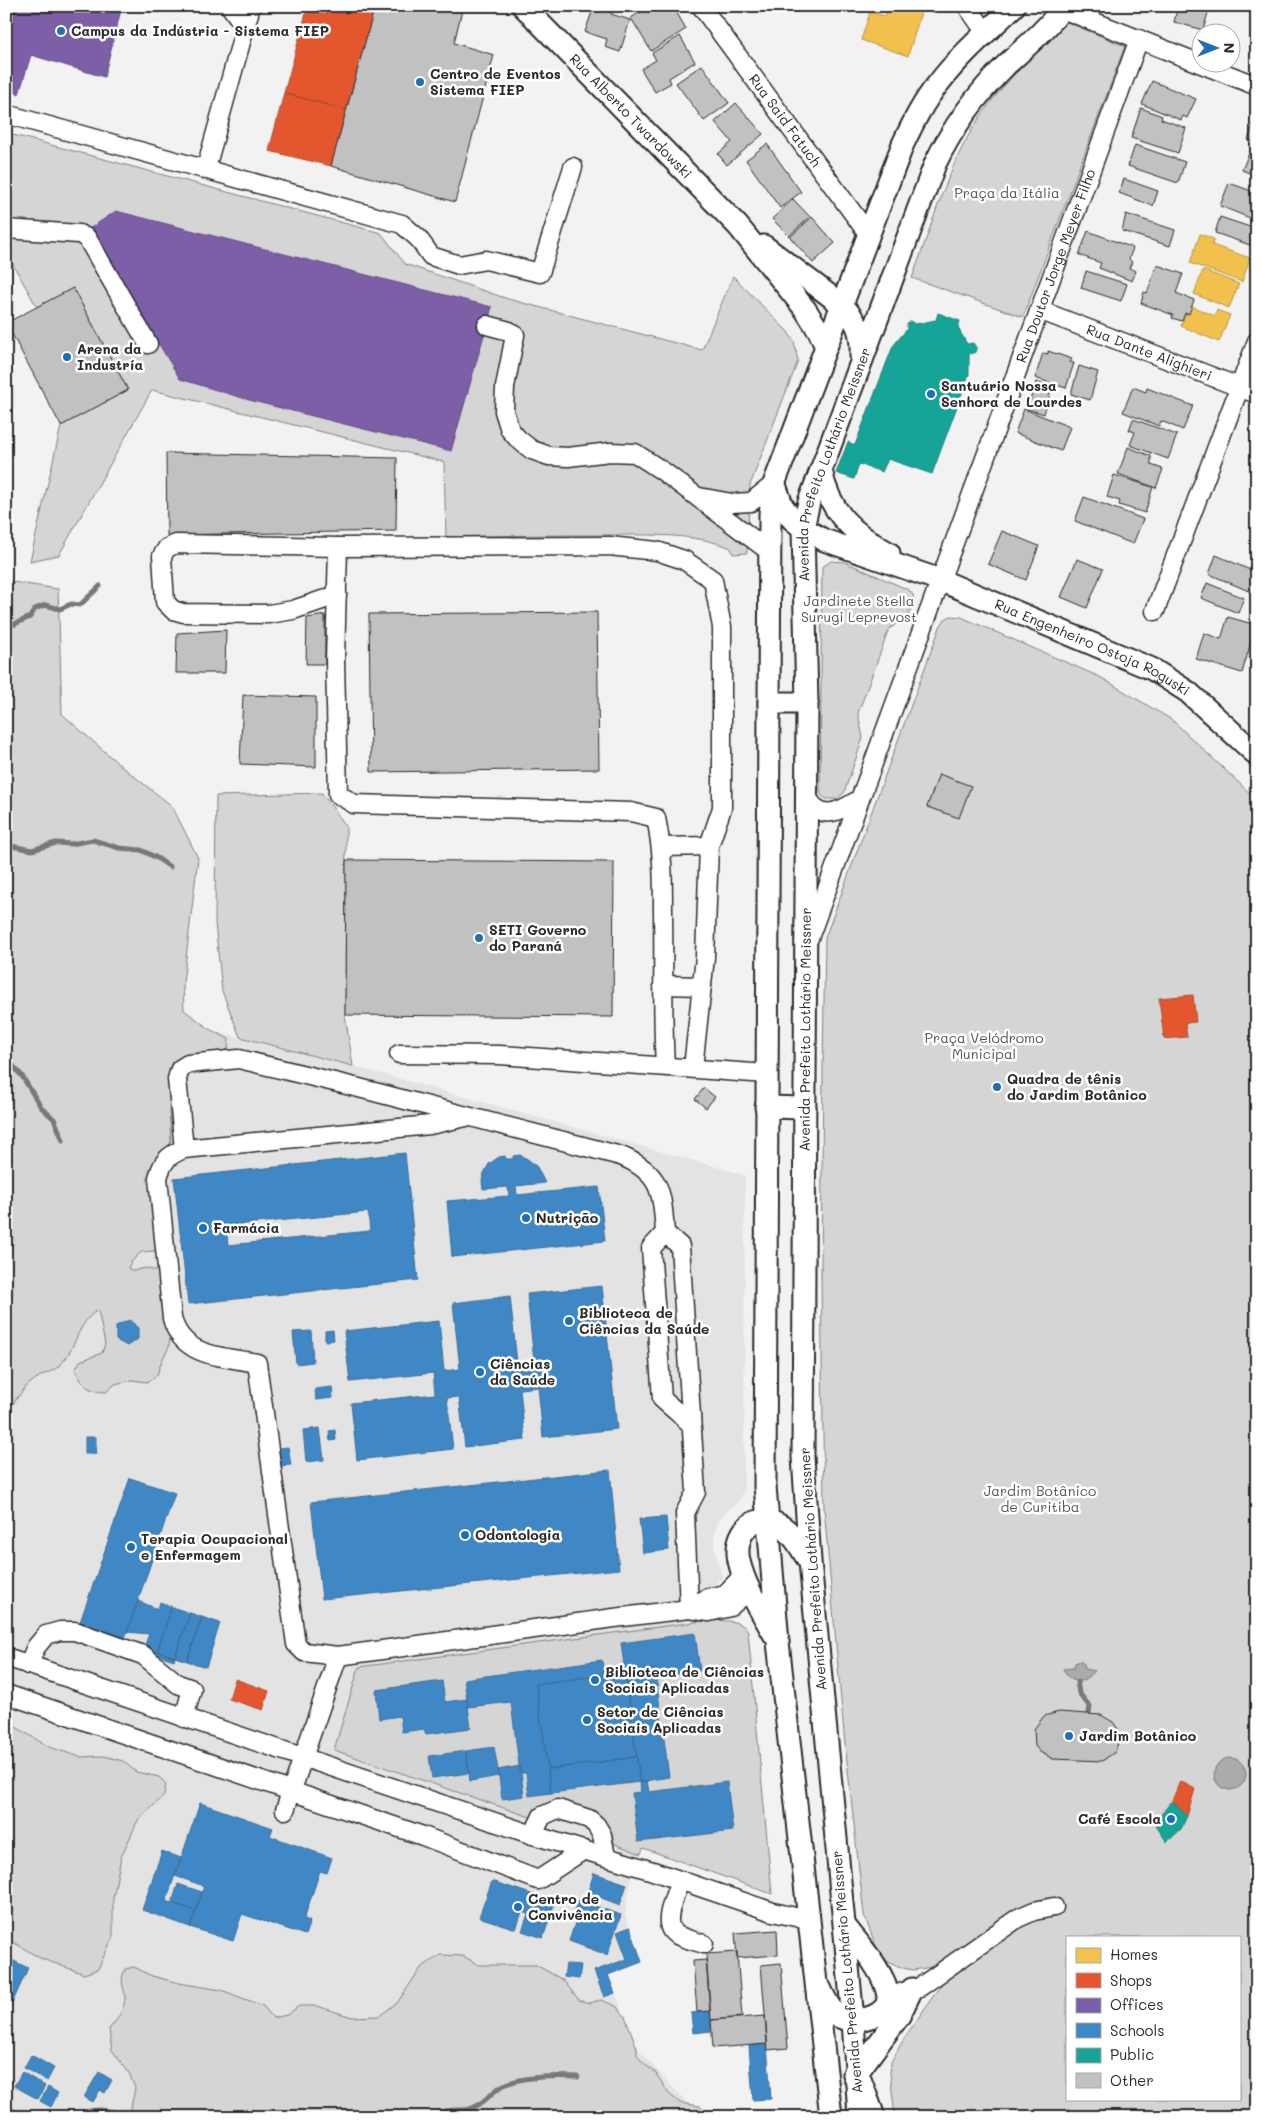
<svg xmlns="http://www.w3.org/2000/svg" width="1263" height="2123" font-family="Mali,sans-serif">
<style>
.built{fill:#e3e3e3}
.green{fill:#d5d5d5;stroke:#808080;fill-rule:evenodd}
.water{fill:#ababab;stroke:#787878}
.homes{fill:#f2c14e;stroke:#b69444}
.shops{fill:#e4572e;stroke:#ac4a2d}
.offices{fill:#7b5ea7;stroke:#634f82}
.schools{fill:#3f88c5;stroke:#396c97;fill-rule:evenodd}
.public{fill:#17a398;stroke:#1d7f77}
.lines{fill:none;stroke-linecap:round;stroke-linejoin:round}
.stream{stroke:#787878;stroke-width:5}
.building{fill:#c1c1c1;stroke:#2b2b2b}
.minor-casing{stroke:#2b2b2b;stroke-width:21}
.major-casing{stroke:#2b2b2b;stroke-width:25}
.highway-casing{stroke:#2b2b2b;stroke-width:29}
.minor{stroke:#fff;stroke-width:18}
.major{stroke:#fff;stroke-width:21}
.highway{stroke:#fff;stroke-width:25}
.poi-dot{fill:#1f6fb2;stroke:#fff;stroke-width:2}
.labels{text-anchor:middle;stroke-width:5;stroke-linejoin:round;paint-order:stroke}
.poi-label{font-size:14px;font-weight:bold;fill:#2b2b2b;stroke:#fff;text-anchor:start}
.street-label{font-size:14px;fill:#2b2b2b;stroke:#fff}
.park-label{font-size:14px;fill:#565656;stroke:#fff}
</style>
<rect width="100%" height="100%" fill="#f2f2f2"/>
<filter id="ink" filterUnits="userSpaceOnUse"><feTurbulence type="fractalNoise" baseFrequency=".02" numOctaves="2"/><feDisplacementMap in="SourceGraphic" scale="10" xChannelSelector="R" yChannelSelector="G"/><feConvolveMatrix kernelMatrix="1 2 1 2 8 2 1 2 1" color-interpolation-filters="sRGB"/></filter>
<g filter="url(#ink)">
<path class="built" d="M6,581L58,589L62,714L121,766L172,806L198,858L183,983L184,1010L211,1030L353,1066L745,1175L744,1492L736,1504L727,1511L718,1522L714,1535V1546L722,1577L715,1585L705,1589L710,1620L736,1622L746,1627L748,1631L772,1894L643,1848L631,1879L625,1915L642,1962L608,1975L637,2048L689,2105L700,2106L708,2117H6Z"/>
<path class="green" d="M1067,22L1125,46L1023,317L912,278C932,226 948,164 980,117C1003,82 1038,52 1067,22Z
M6,133L381,233L405,264L508,299L702,350L733,276L788,332L794,341L798,361L750,485L747,553L733,554L731,548C694,533 650,535 610,535C555,535 501,535 446,537L444,462L152,390L59,555L30,561L61,426L128,390L73,288L37,307L6,252Z
M831,561L845,562L909,590L913,595L914,602L908,616L889,629L858,713L863,738L844,793L837,799H826L821,795L820,789L822,567Z
M6,581L58,589L62,714L121,766L172,806L198,858L183,983L184,1010L211,1030L229,1039L228,1049L217,1056L192,1054L178,1059L172,1072L169,1109L171,1141L164,1158L159,1247L154,1251L141,1252L131,1262L128,1268L133,1271L145,1268L157,1271L162,1286L164,1307L163,1323L170,1336L169,1347L162,1360L157,1375L147,1382L132,1380L115,1384L106,1392C87,1391 84,1386 75,1370L80,1361L102,1353L105,1344L98,1310C76,1323 77,1349 59,1366C54,1371 45,1373 39,1377C24,1385 15,1401 6,1415Z
M951,616L961,617L1100,677L1172,720L1257,800V2117H895L890,2073L891,2062L905,2037L943,1982L932,1967L913,1970L898,1967L888,1962L878,1951L864,1915L844,1734L824,1508L821,1275L823,1066L825,938L940,627L945,619ZM1067,1937H1239V2099H1067Z
M322,793L346,826L345,1015L353,1066L240,1037L222,991L215,923L216,796Z
M710,1620C723,1621 740,1619 748,1631L772,1894L643,1848L641,1854L615,1844C613,1841 613,1837 611,1833C600,1815 568,1794 547,1804C540,1806 537,1812 533,1818L334,1750L359,1667Z
M6,1721L49,1747L80,1757L104,1756L123,1761L136,1772L159,1777L166,1784L164,1796L138,1820L121,1857L113,1898V1937L98,1969L84,1974L40,1958L6,1938Z
M440,1955L463,1956L479,1965H536L563,1980L579,2000L589,2003L601,2000L616,2006L625,2016L637,2048V2055L644,2064L655,2072L669,2094L680,2103L700,2106L708,2117H129L135,2088L129,2073L112,2050L109,2029C117,2020 125,2009 125,1997C124,1983 119,1985 125,1969L134,1967L152,1976L179,1983L221,1990L263,2006L273,2018L287,2015L299,2006H317L352,2017L379,2016L397,2003L421,1968Z
M6,2098L10,2107L28,2115L55,2117H6Z"/>
<path class="water" d="M1080,1661L1084,1664L1085,1669L1095,1671L1086,1680C1074,1683 1068,1680 1063,1669L1074,1668L1075,1663Z
M1214 1774a16 16 0 1 1 32 0a16 16 0 1 1-32 0Z"/>
<path class="homes" d="M888,6H923L908,56L861,40L870,12L885,16Z
M1200,234L1214,239L1212,245L1250,258L1242,282L1190,263Z
M1203,270L1239,284L1229,308L1194,294Z
M1189,305L1215,316L1217,310L1230,315L1219,342L1181,326Z"/>
<path class="shops" d="M308,6H375L346,110L284,93Z
M284,93L346,110L331,166L269,151Z
M1193,995L1196,1022L1185,1023L1187,1037L1164,1039L1159,998Z
M235,1679L269,1691L263,1710L229,1699Z
M1180,1781L1195,1789L1187,1816L1172,1801Z"/>
<path class="offices" d="M6,6H122L104,77L31,55L19,94L6,89Z
M129,6H161L159,13Z
M116,211L492,307L451,451L249,400L180,379L89,229Z"/>
<path class="schools" d="M405,1153L418,1280L188,1304L174,1178ZM368,1212L370,1231L228,1245L226,1226Z
M520,1155L529,1160L537,1167L545,1183L516,1186L517,1195L599,1187L605,1241L452,1257L447,1201L509,1196L508,1187L483,1189L482,1181L484,1173L489,1164L499,1157L505,1156L506,1159H513V1156Z
M602,1286L617,1429L543,1437L538,1387L520,1389L525,1440L465,1447L459,1397L447,1398L453,1449L357,1460L351,1403L435,1394L433,1373L350,1382L344,1331L439,1321L444,1371L460,1369L453,1303L510,1296L517,1363L534,1361L527,1294Z
M129,1320L138,1327V1339L127,1346L116,1340V1326Z
M333,1330L334,1340L325,1341V1331Z
M311,1331L313,1362L296,1364L293,1332Z
M332,1387L333,1398L316,1400L315,1389Z
M320,1428L324,1460L306,1462L303,1430Z
M335,1430L336,1440L330,1441L329,1431Z
M85,1437H96V1454H85Z
M288,1447L291,1465L281,1466L279,1448Z
M610,1470L619,1569L322,1599L311,1502Z
M130,1478L175,1493L125,1638L80,1622Z
M666,1517L669,1550L643,1553L639,1519Z
M138,1601L158,1609L160,1602L172,1607L157,1651L144,1647L149,1634L127,1632Z
M172,1607L190,1613L175,1657L157,1651Z
M190,1613L202,1617L187,1661L175,1657Z
M202,1617L220,1623L206,1667L187,1661Z
M695,1633L700,1671L656,1677L655,1669L625,1672L621,1643Z
M157,1651L175,1657L174,1660L156,1654Z
M602,1660L604,1675L536,1684L551,1793L529,1796L526,1773H520L511,1702L468,1707L464,1679Z
M655,1669L669,1777L640,1782L625,1672Z
M625,1672L637,1757L548,1769L536,1684Z
M442,1681L445,1702L467,1699L471,1728L426,1734L424,1729L402,1732L400,1716L379,1719L376,1690Z
M494,1747L499,1776L470,1781L466,1751Z
M466,1751L469,1773L432,1778L429,1756Z
M637,1757L640,1782L551,1793L548,1769Z
M520,1766L524,1796L502,1799L498,1770Z
M647,1781L649,1792L727,1782L733,1831L638,1842L632,1793L641,1792L640,1782Z
M200,1803L273,1828L270,1836L332,1858L327,1873L320,1871L304,1919L310,1921L305,1935L242,1914L233,1941L190,1927L204,1886L175,1876Z
M162,1851L181,1858L166,1901L196,1911L190,1927L142,1910Z
M594,1873L627,1884L620,1905L599,1897L597,1904L585,1900Z
M492,1881L555,1902L543,1938L522,1931L528,1914L522,1912L516,1929L479,1917Z
M178,1884L202,1892L196,1911L172,1903Z
M578,1900L621,1915L607,1955L569,1941L578,1914L573,1913Z
M630,1927L642,1962L608,1975L615,1993L604,1997L594,1971L627,1959L617,1932Z
M6,1957L28,1968L9,2010L6,2009Z
M566,1964L581,1965L579,1979L564,1977Z
M710,2011L712,2031L693,2033L691,2013Z
M767,2044L771,2099L753,2100L749,2046Z
M31,2055L54,2068L47,2081L24,2068Z
M22,2072L45,2086L38,2099L14,2086Z
M99,2072L112,2080L105,2093L100,2090L93,2102L84,2097Z
M48,2087L58,2093L51,2107L40,2101Z"/>
<path class="public" d="M938,313L960,321L958,328L967,344L973,343L977,349L976,352L969,354V374L932,474L888,459L882,472L859,464L854,479L836,473L848,442L855,445L893,346L907,329V324L910,321L915,324L936,320Z
M1172,1801L1187,1816L1181,1829L1167,1842L1154,1823Z"/>
<g class="lines">
<path class="stream" d="M6,628L30,617L35,609L45,605L60,609L71,604L80,605L100,586
M6,845L32,850L56,843L71,844L93,840L119,848L141,850L157,858L170,867
M6,1058L22,1076L41,1107L54,1119L63,1140
M1077,1682L1079,1693L1090,1707L1088,1719
M6,2112L16,2117
M75,2117C91,2106 112,2110 129,2117
M437,2117C446,2106 459,2112 470,2109C484,2105 491,2091 504,2085C523,2076 557,2076 578,2077"/>
</g>
<path class="building" d="M375,6H463L454,43L494,55L455,202L331,166Z
M594,6H614L611,14L630,20L620,52L605,47L607,39L585,32Z
M650,6H673L686,29L651,51L631,18Z
M1178,6H1210L1203,30L1174,22Z
M680,36L695,62L669,78L671,83L655,92L641,69L656,60L652,53Z
M702,65L729,103L704,121L676,83Z
M1152,81L1196,99L1187,118L1183,116L1181,120L1142,104Z
M736,103L763,134L727,165L718,154L732,142L715,122Z
M1141,108L1162,116L1161,119L1186,128L1178,153L1131,138Z
M1255,119L1257,120V143L1248,140Z
M767,144L801,192L780,208L746,160Z
M1135,145L1185,162L1178,183L1128,166Z
M1249,153L1257,156V176L1242,170Z
M1124,179L1158,191L1153,206L1119,193Z
M1229,183L1257,193L1255,220L1220,206Z
M793,199L810,217L789,236L772,219Z
M1126,214L1175,230L1170,246L1122,231Z
M812,217L835,243L813,263L790,237Z
M1220,217L1256,229L1250,245L1215,233Z
M1088,231L1133,248L1129,259L1132,262L1129,268L1136,271L1132,281L1099,268L1101,263L1079,255Z
M1157,265L1183,274L1176,293L1194,300L1189,314L1185,313L1182,321L1172,318L1173,315L1141,303L1144,292L1147,293Z
M1086,271L1127,284L1121,301L1081,288Z
M73,288L128,390L61,426L6,323Z
M1048,351L1072,359L1070,362L1074,363L1066,388L1035,378L1043,353L1048,354Z
M1079,366L1098,372L1090,400L1071,394Z
M1036,382L1052,387L1044,414L1027,409Z
M1133,387L1146,392L1147,388L1193,406L1183,430L1161,421L1159,426L1123,412Z
M1024,409L1070,427L1061,451L1015,433Z
M1133,419L1177,435L1168,459L1130,445L1135,432L1129,430Z
M1128,447L1151,456V465L1163,469L1156,488L1118,474Z
M166,453L397,458L396,531L167,535Z
M1114,475L1153,487L1145,513L1119,505L1120,501L1107,497Z
M1084,497L1143,519L1133,544L1075,521Z
M1002,531L1039,546L1026,580L988,564Z
M1216,555L1257,573V578L1251,592L1209,574Z
M1077,559L1103,569L1087,608L1061,597Z
M1207,583L1244,598L1238,613L1201,598Z
M597,612L599,769L371,772L369,614Z
M325,615V664H306L307,618Z
M1228,617L1256,625L1242,673L1196,659L1204,633L1221,639Z
M226,630L225,673H176L177,633Z
M243,695L316,697V767L240,764Z
M939,774L971,786L959,818L927,807Z
M346,860L614,862L613,1017L345,1015Z
M704,1088L715,1097L706,1108L695,1099Z
M1059,1712L1101,1715L1113,1722L1118,1729L1120,1737L1115,1752L1102,1761L1053,1759L1040,1752L1035,1746L1034,1729L1044,1716Z
M777,1930L778,1955L737,1958L735,1933Z
M737,1952L742,2017L711,2020L706,1954Z
M706,1960L710,2011L697,2012L693,1961Z
M781,1963L788,2048L768,2050L761,1965Z
M765,2016L767,2044L713,2048L711,2020Z"/>
<g class="lines">
<g class="minor-casing">
<g id="minor">
<path d="M230,6L246,28"/>
<path id="s1" d="M701,6L869,235"/>
<path d="M967,6L986,33"/>
<path d="M1062,9L1257,86"/>
<path d="M6,114L402,224L418,238L431,256L459,265L486,260L540,273L573,167"/>
<path d="M206,168L251,6"/>
<path d="M6,229L79,234L87,238L148,344"/>
<path id="s2" d="M1039,310L1257,394"/>
<path d="M487,325L509,331L515,335L505,387L504,411L510,430L519,440L532,450L549,456L568,457L610,452L635,453L664,472L769,551"/>
<path d="M699,497L732,503L751,502L774,484"/>
<path d="M338,547L335,661L338,794L354,804L631,812L656,818C663,851 663,880 663,913C664,964 662,1015 665,1066"/>
<path d="M337,595L293,610L269,614L183,613L173,610L165,602L162,556L167,548L176,544L338,547L609,546L657,551L684,560L713,580L722,627V808L709,846L705,957L693,1068"/>
<path d="M1155,611L1257,341"/>
<path d="M806,794C818,822 838,813 858,800"/>
<path d="M662,847L709,846"/>
<path id="s3" d="M809,938L1139,39"/>
<path d="M663,985L702,986"/>
<path d="M399,1054L500,1055L767,1074"/>
<path d="M466,1117L430,1125L184,1149C168,1155 162,1162 158,1178L172,1318C182,1358 223,1356 257,1363L296,1644L304,1652L338,1656L614,1618L689,1609L709,1612L730,1607L750,1590"/>
<path d="M184,1149L177,1079L180,1069L188,1064L239,1059L359,1088L621,1156C662,1173 662,1193 665,1233L680,1246L696,1492L685,1513L689,1609"/>
<path d="M665,1233L651,1248L662,1399L691,1424"/>
<path d="M689,1609L707,1598L725,1594L744,1575"/>
<path d="M6,1657L533,1835L653,1871L773,1912L809,1920"/>
<path d="M28,1665L36,1647L46,1635L60,1631H75L143,1655L178,1684L192,1689L184,1718"/>
<path d="M6,1694L423,1836L538,1880L584,1850"/>
<path d="M285,1810L338,1656"/>
<path d="M533,1835L542,1816L558,1809L589,1819L596,1825L602,1835L606,1857"/>
<path d="M680,1880C676,1894 659,1926 677,1935C685,1939 695,1941 704,1944"/>
<path d="M900,1993L920,1987L1018,1918L1034,1911L1054,1907"/>
</g>
</g>
<g class="major-casing">
<g id="major">
<path id="s4" d="M523,6L738,226L805,309L819,331L826,347"/>
<path d="M764,246L842,305C858,322 862,333 861,356"/>
<path d="M821,470C829,512 853,534 889,553"/>
<path id="s5" d="M775,485L782,505L792,519L803,528L824,540L940,580L1152,669L1188,692L1257,755"/>
<path d="M769,703H807"/>
<path d="M766,1107L805,1108"/>
<path d="M774,1634C761,1611 745,1587 739,1561C733,1534 753,1509 781,1526C794,1534 801,1549 809,1561"/>
<path d="M820,1988C825,1998 831,2014 842,2018C857,2024 890,2016 888,1996C884,1970 860,1946 845,1926"/>
<path d="M856,2074L899,2016L912,1989"/>
<path d="M831,2117L778,1642L765,1486L770,514L774,484L903,144C913,123 923,102 938,84C960,55 988,31 1014,6"/>
<path id="s6" d="M859,2117L853,2020L810,1561L803,1457L807,703L803,528L809,502L821,470L935,164C953,126 977,94 1007,64C1027,46 1048,28 1064,6"/>
</g>
</g>
<g class="highway-casing">
<path id="highway" d="M856,2074L872,2117"/>
</g>
<use href="#minor" class="minor"/>
<use href="#major" class="major"/>
<use href="#highway" class="highway"/>
</g>
</g>
<g class="poi-dot">
<circle cx="61" cy="31" r="5"/>
<circle cx="420" cy="82" r="5"/>
<circle cx="67" cy="357" r="5"/>
<circle cx="931" cy="394" r="5"/>
<circle cx="479" cy="938" r="5"/>
<circle cx="997" cy="1087" r="5"/>
<circle cx="526" cy="1218" r="5"/>
<circle cx="203" cy="1228" r="5"/>
<circle cx="569" cy="1321" r="5"/>
<circle cx="480" cy="1372" r="5"/>
<circle cx="465" cy="1535" r="5"/>
<circle cx="131" cy="1547" r="5"/>
<circle cx="595" cy="1680" r="5"/>
<circle cx="587" cy="1720" r="5"/>
<circle cx="1069" cy="1736" r="5"/>
<circle cx="1171" cy="1819" r="5"/>
<circle cx="518" cy="1907" r="5"/>
</g>
<g class="labels">
<g class="poi-label">
<text x="71" y="36">Campus da Indústria - Sistema FIEP</text>
<text x="430" y="79">Centro de Eventos<tspan x="430" dy="16">Sistema FIEP</tspan></text>
<text x="77" y="354">Arena da<tspan x="77" dy="16">Industría</tspan></text>
<text x="941" y="391">Santuário Nossa<tspan x="941" dy="16">Senhora de Lourdes</tspan></text>
<text x="489" y="935">SETI Governo<tspan x="489" dy="16">do Paraná</tspan></text>
<text x="1007" y="1084">Quadra de tênis<tspan x="1007" dy="16">do Jardim Botânico</tspan></text>
<text x="536" y="1223">Nutrição</text>
<text x="213" y="1233">Farmácia</text>
<text x="579" y="1318">Biblioteca de<tspan x="579" dy="16">Ciências da Saúde</tspan></text>
<text x="490" y="1369">Ciências<tspan x="490" dy="16">da Saúde</tspan></text>
<text x="475" y="1540">Odontologia</text>
<text x="141" y="1544">Terapia Ocupacional<tspan x="141" dy="16">e Enfermagem</tspan></text>
<text x="605" y="1677">Biblioteca de Ciências<tspan x="605" dy="16">Sociais Aplicadas</tspan></text>
<text x="597" y="1717">Setor de Ciências<tspan x="597" dy="16">Sociais Aplicadas</tspan></text>
<text x="1079" y="1741">Jardim Botânico</text>
<text x="1161" y="1824" text-anchor="end">Café Escola</text>
<text x="528" y="1904">Centro de<tspan x="528" dy="16">Convivência</tspan></text>
</g>
<g class="street-label">
<text dy="5" stroke="none"><textPath href="#s4" startOffset="154">Rua Alberto Twardowski</textPath></text>
<text dy="5" stroke="none"><textPath href="#s1" startOffset="142">Rua Said Fatuch</textPath></text>
<text dy="5" stroke="none"><textPath href="#s3" startOffset="716">Rua Doutor Jorge Meyer Filho</textPath></text>
<text dy="5" stroke="none"><textPath href="#s2" startOffset="118">Rua Dante Alighieri</textPath></text>
<text dy="5" stroke="none"><textPath href="#s6" startOffset="1660">Avenida Prefeito Lothário Meissner</textPath></text>
<text dy="5" stroke="none"><textPath href="#s5" startOffset="366">Rua Engenheiro Ostoja Roguski</textPath></text>
<text dy="5" stroke="none"><textPath href="#s6" startOffset="1090">Avenida Prefeito Lothário Meissner</textPath></text>
<text transform="translate(813 1569) rotate(-94)" y="5">Avenida Prefeito Lothário Meissner</text>
<text transform="translate(847 1972) rotate(-95)" y="5">Avenida Prefeito Lothário Meissner</text>
</g>
<g class="park-label">
<text x="1007" y="198">Praça da Itália</text>
<text x="859" y="606">Jardinete Stella<tspan x="859" dy="16">Surugi Leprevost</tspan></text>
<text x="984" y="1043">Praça Velódromo<tspan x="984" dy="16">Municipal</tspan></text>
<text x="1040" y="1496">Jardim Botânico<tspan x="1040" dy="16">de Curitiba</tspan></text>
</g>
</g>
<rect width="1263" height="2123" fill="none" stroke="#fff" stroke-width="25"/>
<rect x="12" y="12" width="1238" height="2098" fill="none" stroke="#2b2b2b" stroke-width="2" filter="url(#ink)"/>
<rect x="1066" y="1936" width="175" height="165" fill="#ffffff" stroke="#aaaaaa"/>
<rect x="1076" y="1948" width="25" height="15" fill="#f2c14e" stroke="#aaaaaa"/>
<text x="1110" y="1960" font-size="15" fill="#2b2b2b">Homes</text>
<rect x="1076" y="1973" width="25" height="15" fill="#e4572e" stroke="#aaaaaa"/>
<text x="1110" y="1986" font-size="15" fill="#2b2b2b">Shops</text>
<rect x="1076" y="1998" width="25" height="15" fill="#7b5ea7" stroke="#aaaaaa"/>
<text x="1110" y="2010" font-size="15" fill="#2b2b2b">Offices</text>
<rect x="1076" y="2023" width="25" height="15" fill="#3f88c5" stroke="#aaaaaa"/>
<text x="1110" y="2036" font-size="15" fill="#2b2b2b">Schools</text>
<rect x="1076" y="2048" width="25" height="15" fill="#17a398" stroke="#aaaaaa"/>
<text x="1110" y="2060" font-size="15" fill="#2b2b2b">Public</text>
<rect x="1076" y="2073" width="25" height="15" fill="#c1c1c1" stroke="#aaaaaa"/>
<text x="1110" y="2086" font-size="15" fill="#2b2b2b">Other</text>
<g transform="translate(1216 48) rotate(90)"><circle r="24" fill="#ffffff" stroke="#aaaaaa"/>
<path d="M0-4L9 19L0 12L-9 19Z" fill="#1f6fb2"/>
<text y="-8" font-size="14" font-weight="bold" text-anchor="middle" fill="#2b2b2b">N</text>
</g>
</svg>
